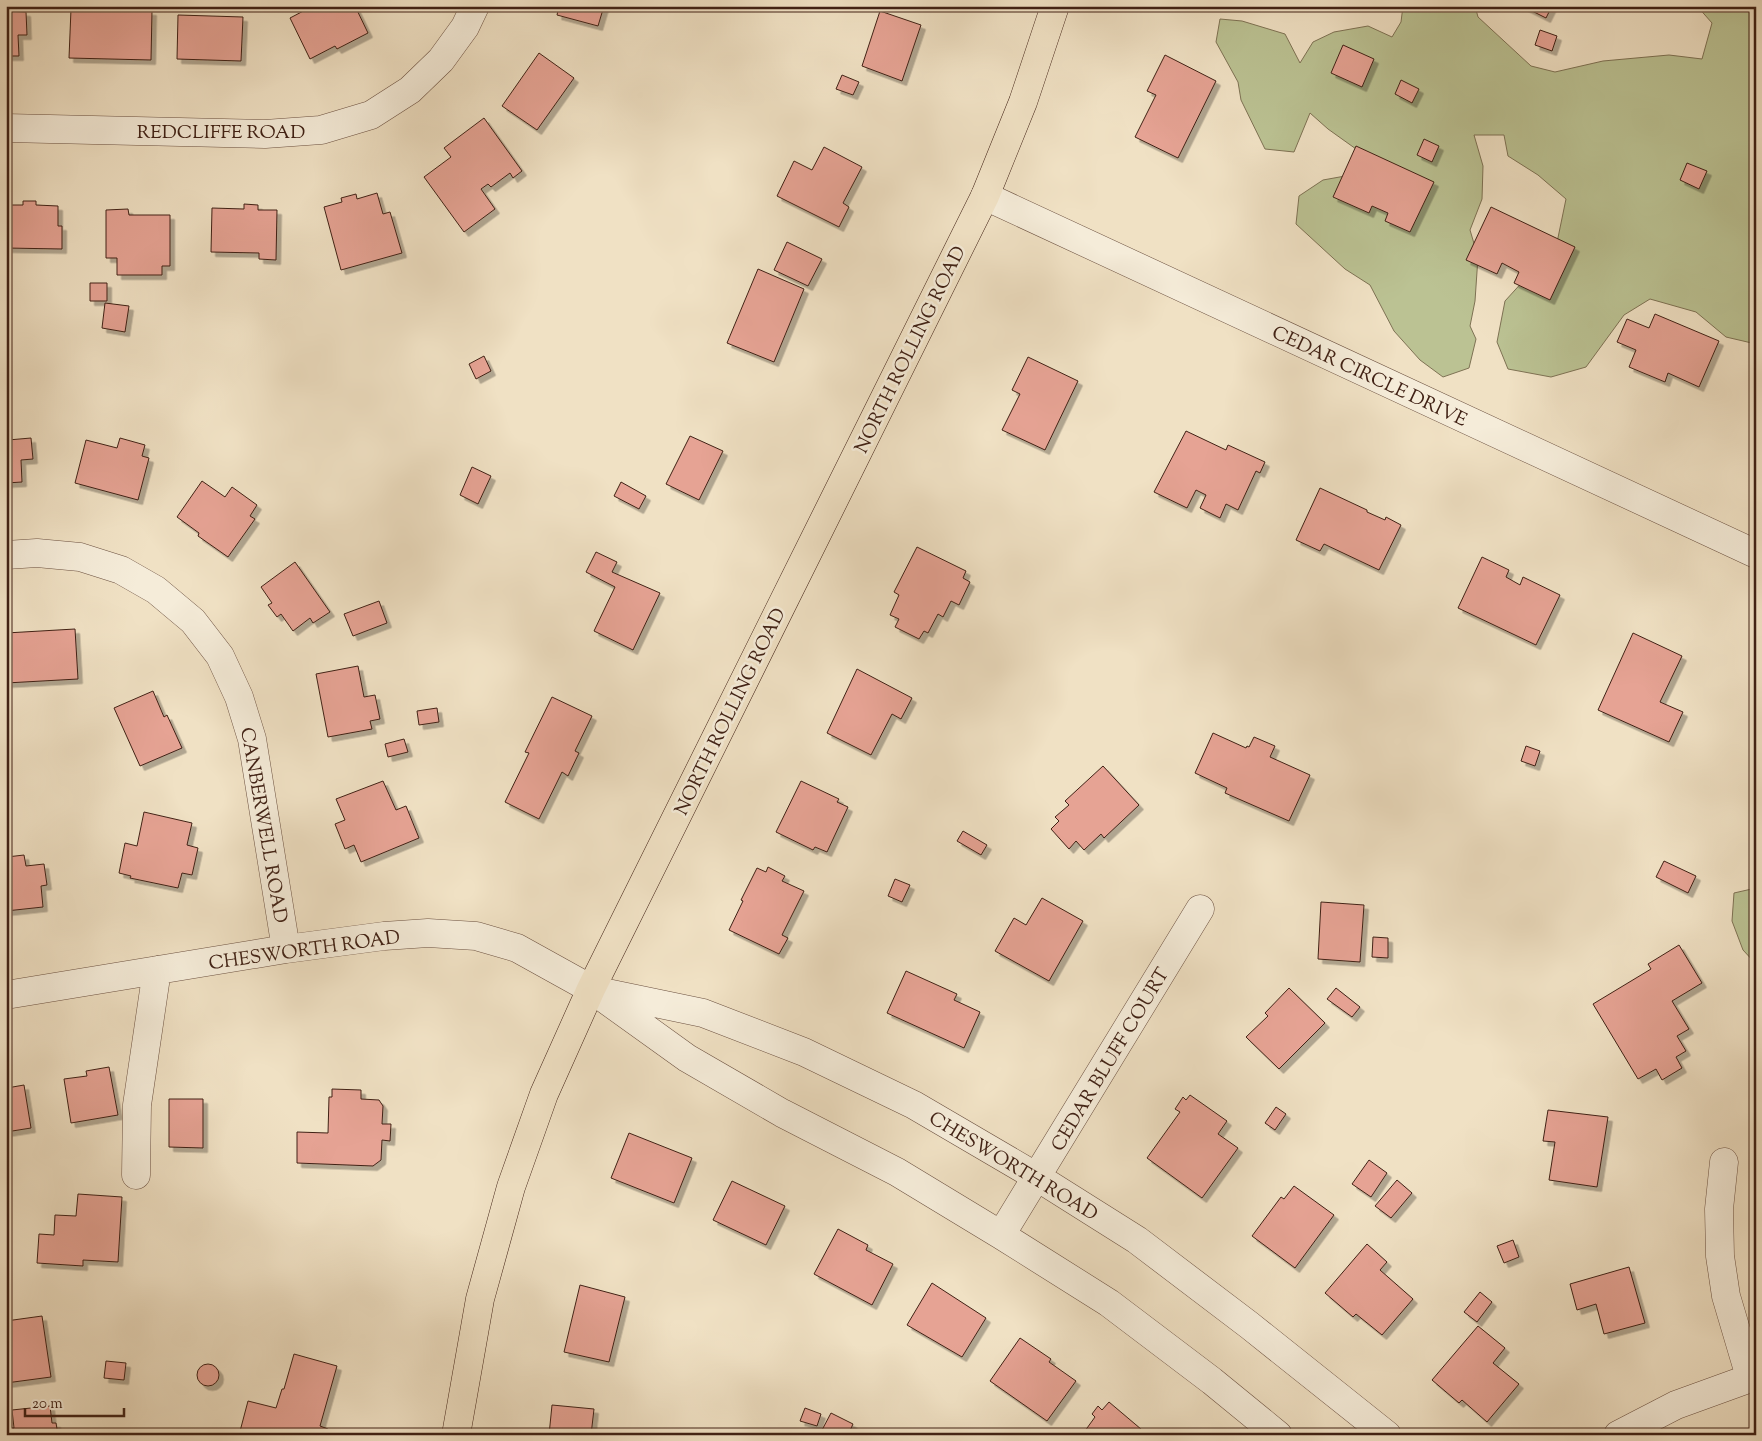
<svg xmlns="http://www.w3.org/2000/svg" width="1762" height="1441" font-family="'Sorts Mill Goudy',serif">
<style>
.green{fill:#bbc293;stroke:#7e7254}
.building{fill:#e6a394;stroke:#402115;filter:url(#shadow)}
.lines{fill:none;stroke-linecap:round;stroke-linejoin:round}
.minor-casing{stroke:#6c5141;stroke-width:29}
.major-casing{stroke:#402115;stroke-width:29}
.minor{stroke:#f5ecd9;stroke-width:28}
.major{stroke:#f0e1c4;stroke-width:28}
.labels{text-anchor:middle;stroke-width:5;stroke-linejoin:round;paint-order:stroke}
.street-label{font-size:19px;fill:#402115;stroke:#f5ecd9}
</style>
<defs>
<filter id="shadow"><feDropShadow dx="4.5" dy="4.5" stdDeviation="0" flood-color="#0004"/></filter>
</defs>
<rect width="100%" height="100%" fill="#f0e1c4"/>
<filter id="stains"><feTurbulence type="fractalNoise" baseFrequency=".004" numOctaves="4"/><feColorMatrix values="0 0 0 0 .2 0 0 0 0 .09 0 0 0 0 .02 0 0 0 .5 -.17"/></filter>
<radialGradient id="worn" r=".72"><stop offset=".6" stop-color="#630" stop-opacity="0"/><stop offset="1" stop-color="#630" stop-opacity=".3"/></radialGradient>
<path class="green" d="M1403,6H1475L1478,17L1531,66L1555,72L1603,61L1669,55L1702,59L1712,23L1697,6H1756V344L1726,337L1696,312L1650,299L1624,315L1586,367L1551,377L1508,369L1497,342L1505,301L1536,267L1554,257L1566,199L1538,175L1508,156L1504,135H1474L1483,166L1482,199L1470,230L1478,257L1475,301L1470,326L1476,339L1469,368L1443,377L1420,360L1394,331L1370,285L1345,269L1296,224L1299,196L1323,180L1384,169L1328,129L1310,113L1294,152L1265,149L1241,100L1238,82L1216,42L1220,19L1242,21L1285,34L1300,63L1313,42L1334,32L1368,26L1392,37L1401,22Z
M1756,888V964L1743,950L1732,921L1734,893Z"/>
<path class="building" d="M313,6H355L368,33L337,49L335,46L310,59L290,18Z
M559,6H604L598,26L557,15Z
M1522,6H1552L1546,18Z
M71,9L152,11L151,60L69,58Z
M6,11L26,12L27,35H18L19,56H6Z
M880,11L921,25L902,81L862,66Z
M178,15L243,17L241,61L177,59Z
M1540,30L1557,36L1552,51L1535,45Z
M1343,45L1374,59L1362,87L1331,73Z
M539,53L574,78L537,130L502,106Z
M1165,55L1216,81L1178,158L1135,137L1156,95L1147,91Z
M842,75L859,82L853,95L836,89Z
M1401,80L1419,89L1412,103L1395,94Z
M484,118L522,171L513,178L510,173L491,187L488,184L481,189L495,209L464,232L424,177L451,157L444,148Z
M1424,139L1439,146L1432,162L1417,155Z
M1356,146L1434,182L1410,232L1385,221L1388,213L1372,206L1369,213L1333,197Z
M824,147L862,167L843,203L849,207L839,227L777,196L794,161L812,170Z
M1687,163L1707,171L1699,189L1680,180Z
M377,193L383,214L390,212L402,253L341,270L324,207L342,202L341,198L356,194L357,199Z
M23,201H36V205L58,206V226H62V249L6,248V205H23Z
M244,204L258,205V210H277L276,260L259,259V253L211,252L212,208L244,209Z
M1491,207L1575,247L1550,300L1514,283L1519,272L1502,263L1497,274L1466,260Z
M128,209L129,215H170V266H162V275H117V258H106V210Z
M787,242L822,259L808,286L774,270Z
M758,269L804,289L774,362L727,343Z
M90,283H107V301H90Z
M105,303L129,306L125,332L102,328Z
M1655,314L1719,341L1699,387L1668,373L1665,382L1629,367L1636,350L1617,342L1627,319L1649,328Z
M484,356L491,371L476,379L469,364Z
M1028,357L1078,381L1045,450L1002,430L1020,394L1012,390Z
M6,423L8,440L31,438L33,459L21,460L22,482L6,483Z
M1186,431L1226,450L1228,445L1265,462L1260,473L1256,471L1238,510L1226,504L1220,518L1200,508L1206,495L1196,490L1187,508L1154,492Z
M690,436L723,451L699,500L666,484Z
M120,438L145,445L142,456L149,458L138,500L75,483L86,440L117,448Z
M472,467L491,476L478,504L460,495Z
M202,481L225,497L232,487L257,505L250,516L255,519L228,557L198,536L199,533L177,517Z
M621,482L646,496L639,509L614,496Z
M1320,488L1367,510V512L1385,520L1386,517L1401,525L1379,570L1324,544L1320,551L1296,540Z
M917,547L966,571L963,578L970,582L959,605L951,601L943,617L938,614L928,633L924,631L919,639L895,627L899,619L890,615L899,595L894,592Z
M596,552L617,562L612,572L660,593L633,650L594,631L615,587L586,572Z
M1482,557L1509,570L1506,577L1520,585L1523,577L1560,595L1536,645L1458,608Z
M295,562L330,612L313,623L310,618L293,631L281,614L277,617L268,605L272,603L261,587Z
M379,601L387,623L353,636L344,614Z
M75,629L78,679L6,683V633Z
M1633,633L1682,656L1660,702L1683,712L1669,742L1598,710Z
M358,666L364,697L375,695L380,719L370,721L372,729L328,737L316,674Z
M857,669L912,698L901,719L892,714L871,755L827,733Z
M153,691L164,717L167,715L182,748L140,766L114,708Z
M552,697L592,716L575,751L579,753L568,776L562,772L539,819L505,802L529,753L525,752Z
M437,708L439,722L419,725L417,711Z
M1213,733L1246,748L1247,746L1249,747L1254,737L1275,746L1270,757L1310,775L1289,821L1225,793L1227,788L1195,773Z
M404,739L408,752L388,757L385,744Z
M1526,746L1540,751L1535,766L1521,761Z
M1103,766L1139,805L1104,838L1101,834L1084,850L1076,841L1069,849L1051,829L1059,821L1055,817L1069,805L1065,801Z
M383,781L396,810L406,806L419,838L361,862L354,845L345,849L335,824L345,820L336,799Z
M801,781L839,799L837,802L848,807L827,852L815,847L813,850L776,832Z
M144,812L192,823L187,845L198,848L192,875L182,873L178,888L130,878L131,876L119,873L125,843L137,846Z
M963,831L987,845L981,855L957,841Z
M24,855L26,866L44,864L47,885L41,886L43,907L6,911L7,857Z
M1664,861L1696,876L1688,893L1656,877Z
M768,867L785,876L782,881L804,891L782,935L788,938L779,954L729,930L743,901L741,900L757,868L766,872Z
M895,879L910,885L902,902L888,896Z
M1042,898L1083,921L1049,981L995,951L1014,918L1026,925Z
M1321,902L1364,905L1360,962L1318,959Z
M1373,937L1388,938V958L1372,957Z
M1679,945L1702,983L1672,1001L1689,1029L1677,1036L1686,1051L1676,1057L1682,1068L1662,1080L1656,1069L1638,1079L1593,1004L1651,969L1648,964Z
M906,971L957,994L954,1000L980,1012L964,1048L887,1013Z
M1289,988L1325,1023L1279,1069L1246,1037L1268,1016L1265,1013Z
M1336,988L1360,1007L1352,1017L1327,999Z
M109,1067L118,1115L71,1123L64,1079L87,1076L86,1071Z
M6,1082L7,1088L24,1085L31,1128L6,1132Z
M332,1089L361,1090V1099L379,1100L383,1106L382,1124H391L390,1141L382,1140L381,1160L373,1166L297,1163V1132L328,1133L329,1097H332Z
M1190,1095L1227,1121L1218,1134L1238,1148L1202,1198L1147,1158L1180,1112L1175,1109L1183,1097L1186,1100Z
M169,1099H203V1148L169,1147Z
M1276,1107L1286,1114L1275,1130L1265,1123Z
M1548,1110L1608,1117L1597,1187L1549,1180L1555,1142L1543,1141Z
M629,1133L692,1158L674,1203L611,1178Z
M1369,1160L1387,1173L1371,1197L1352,1184Z
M1397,1180L1412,1193L1391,1218L1375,1206Z
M732,1181L785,1206L766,1245L713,1220Z
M1294,1186L1334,1215L1295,1268L1252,1236L1281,1197L1284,1199Z
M78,1194L122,1197L118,1262L83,1260V1266L37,1263L39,1234L54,1235L55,1215L76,1216Z
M838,1229L868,1245L866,1250L893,1264L872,1305L814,1274Z
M1513,1240L1519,1257L1504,1263L1497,1246Z
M1367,1244L1387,1262L1380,1270L1413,1299L1382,1335L1356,1314L1353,1317L1325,1293Z
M1629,1267L1645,1323L1604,1334L1596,1304L1577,1310L1570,1284Z
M932,1283L986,1318L962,1357L907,1325Z
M580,1285L625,1297L609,1362L564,1352Z
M1480,1292L1492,1302L1477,1322L1464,1312Z
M42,1316L51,1377L6,1383V1321Z
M1478,1326L1505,1348L1493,1363L1519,1384L1487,1422L1462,1400L1459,1403L1432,1380Z
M1020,1338L1051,1359L1049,1362L1076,1381L1047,1421L990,1381Z
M294,1354L337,1366L320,1426L328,1429L326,1435H239L248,1401L276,1408L282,1389H284Z
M106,1361L126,1363L124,1380L104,1378Z
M197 1375a11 11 0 1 1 22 0a11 11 0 1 1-22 0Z
M1109,1402L1148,1435H1082L1095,1417L1092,1414L1098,1406L1102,1410Z
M552,1405L594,1409L591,1435H549Z
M50,1406L52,1423H56L58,1435H12L11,1428H14L12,1410Z
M805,1408L821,1414L817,1426L800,1421Z
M831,1413L853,1424L848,1435H832L822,1430Z"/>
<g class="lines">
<g class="minor-casing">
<path id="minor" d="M6,128L265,134L321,130L371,115L410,90L441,60L465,27L475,6
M985,196L1756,554
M6,555L37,553L80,557L121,570L156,590L193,621L220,656L239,697L252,739L286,949
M602,992L703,1013L804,1052L914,1105L1037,1177L1137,1240L1249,1325L1387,1435
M6,995L286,949L384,936L428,933L476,936L517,948L591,989L687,1058L782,1113L897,1172L1001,1235L1109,1303L1212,1381L1278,1435
M1724,1162L1719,1209L1720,1256L1726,1296L1750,1377
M136,1175L137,1105L157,970
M1001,1235L1200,909
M1618,1435L1676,1405L1756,1376"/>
</g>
<g class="major-casing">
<path id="major" d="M456,1435L480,1299L511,1187L544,1094L591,989L985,196L1023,102L1055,6"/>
</g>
<use href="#minor" class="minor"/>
<use href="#major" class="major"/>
</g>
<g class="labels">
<g class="street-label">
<text x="221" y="138">REDCLIFFE ROAD</text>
<text transform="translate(909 349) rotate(-64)" y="7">NORTH ROLLING ROAD</text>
<text transform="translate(1370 375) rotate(25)" y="7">CEDAR CIRCLE DRIVE</text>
<text transform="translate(729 711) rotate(-64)" y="7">NORTH ROLLING ROAD</text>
<text transform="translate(265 825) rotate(80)" y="7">CANBERWELL ROAD</text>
<text transform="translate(304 949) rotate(-8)" y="7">CHESWORTH ROAD</text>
<text transform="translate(1109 1059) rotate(-59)" y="7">CEDAR BLUFF COURT</text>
<text transform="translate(1014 1165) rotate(31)" y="7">CHESWORTH ROAD</text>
</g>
</g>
<rect width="1762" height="1441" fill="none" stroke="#f0e1c4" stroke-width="25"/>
<rect x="8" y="8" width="1747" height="1426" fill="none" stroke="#402115" stroke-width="2.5"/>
<rect x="12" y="12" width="1737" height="1416" fill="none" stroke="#402115"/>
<path d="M25 1408v8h99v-8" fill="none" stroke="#402115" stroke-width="2.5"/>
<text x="32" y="1408" font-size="15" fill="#402115" stroke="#f5ecd9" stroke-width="4" paint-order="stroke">20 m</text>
<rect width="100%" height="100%" filter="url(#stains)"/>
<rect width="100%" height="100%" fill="url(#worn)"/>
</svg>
